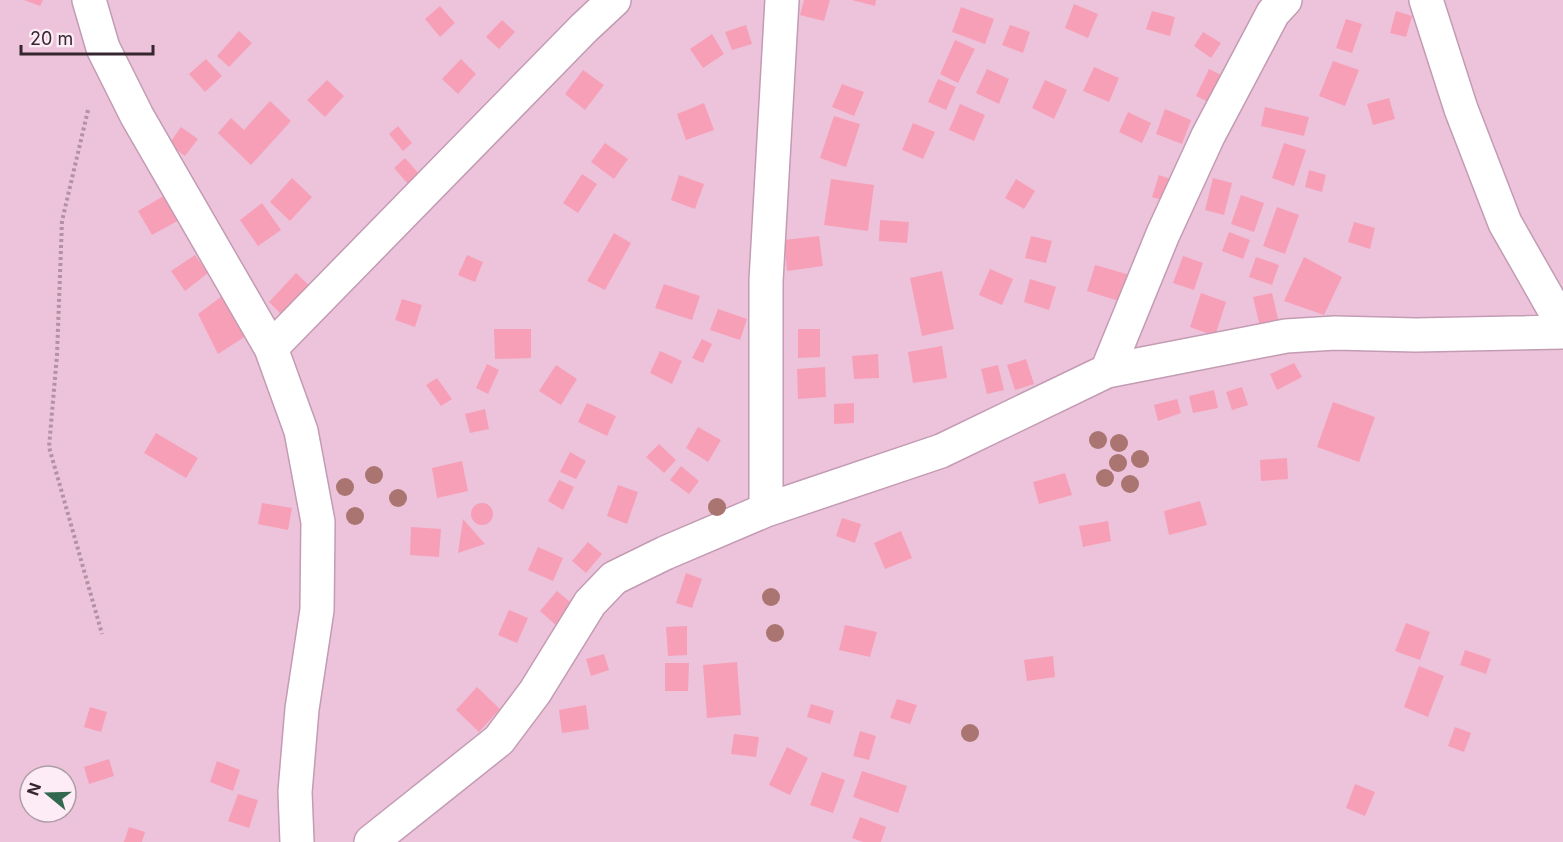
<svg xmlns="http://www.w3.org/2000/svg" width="1563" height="842" font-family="Inter,sans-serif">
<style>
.building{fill:#f79fb7}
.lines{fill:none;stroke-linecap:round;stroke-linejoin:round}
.minor-casing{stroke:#c39bb2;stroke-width:36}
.path{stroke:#b392a5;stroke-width:4;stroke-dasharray:3 3;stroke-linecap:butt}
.minor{stroke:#fff;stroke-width:33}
.tree{fill:#aa7470}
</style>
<rect width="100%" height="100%" fill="#ecc3db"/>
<path class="building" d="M24,0H43L40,6Z
M804,0H830L824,21L800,15Z
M852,0H876L875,6Z
M1074,4L1098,14L1088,38L1065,28Z
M440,6L455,23L440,37L425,19Z
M961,7L994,19L985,44L952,32Z
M1152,11L1175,17L1170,36L1146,29Z
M1396,11L1412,16L1406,37L1390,33Z
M1346,19L1362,24L1352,53L1336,48Z
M502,20L515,32L499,49L486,37Z
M746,25L752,44L732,50L725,32Z
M1010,25L1030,32L1023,53L1002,45Z
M239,31L252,43L229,67L217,56Z
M1203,32L1221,43L1211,58L1194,46Z
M712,34L724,54L703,68L690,49Z
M955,40L975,49L958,83L940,74Z
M206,59L222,76L205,92L189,74Z
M461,59L476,74L458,94L442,79Z
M1333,61L1359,70L1345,106L1319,96Z
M1094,67L1119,78L1109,102L1083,91Z
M987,69L1009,79L999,104L976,93Z
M1209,69L1233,81L1220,108L1196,96Z
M583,70L604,85L585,110L565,94Z
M938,79L956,87L946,110L928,102Z
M327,80L344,96L325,117L307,100Z
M1045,80L1067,90L1054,119L1032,108Z
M842,84L864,92L854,116L832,107Z
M1389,98L1395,119L1373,125L1367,104Z
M270,101L291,121L251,165L218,133L231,118L244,130Z
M704,103L714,130L686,140L677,114Z
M960,104L985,115L974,141L949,130Z
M1265,107L1309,117L1304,136L1261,126Z
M1165,109L1191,120L1182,144L1156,134Z
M1128,112L1151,123L1142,143L1119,132Z
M834,116L860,124L846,167L820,158Z
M913,123L935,132L923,159L902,150Z
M398,126L412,143L403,151L389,134Z
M181,127L198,139L185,156L169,144Z
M605,143L628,159L614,179L591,162Z
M1284,143L1306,150L1294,186L1272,178Z
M405,158L420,175L409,185L394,168Z
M1309,170L1326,175L1322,192L1305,187Z
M582,174L597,184L578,213L563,203Z
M679,175L704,184L695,209L671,200Z
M1159,175L1182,183L1174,204L1152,197Z
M292,178L312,197L290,221L270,202Z
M1213,178L1232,183L1224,215L1205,210Z
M831,179L874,185L868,231L824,225Z
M1016,179L1035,191L1024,209L1005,198Z
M167,194L181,219L152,235L138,211Z
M1241,195L1264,203L1254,232L1231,224Z
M262,203L281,230L258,246L240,220Z
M1277,207L1299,215L1285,254L1263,246Z
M880,220L909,222L907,243L879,241Z
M1354,222L1375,228L1370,249L1348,242Z
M1229,232L1250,240L1243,259L1222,251Z
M614,233L631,243L605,290L587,281Z
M819,236L823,266L787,271L784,240Z
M1031,236L1052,241L1046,263L1025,258Z
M195,255L208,273L185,291L171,271Z
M467,255L483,262L475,282L458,275Z
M1183,256L1203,263L1194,290L1173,283Z
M1256,257L1279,265L1272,285L1249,277Z
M1304,257L1342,277L1324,315L1284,301Z
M1095,265L1137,277L1128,304L1087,291Z
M990,269L1013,279L1002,305L979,295Z
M942,271L954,329L922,336L910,278Z
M296,273L313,289L285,318L269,302Z
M1030,279L1056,287L1049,310L1024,302Z
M664,284L700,296L692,320L655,308Z
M226,293L249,334L218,354L198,314Z
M1201,293L1226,302L1215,336L1190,327Z
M1272,293L1279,323L1260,327L1253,297Z
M402,299L422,305L415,327L395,320Z
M718,309L747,319L740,340L710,330Z
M494,329H531V358L495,359Z
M798,329H820V357L798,358Z
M702,339L712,344L703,363L692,358Z
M942,346L947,378L913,383L908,352Z
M660,351L682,361L672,384L650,373Z
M878,354L879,378L854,379L852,356Z
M1026,359L1034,384L1015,390L1007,365Z
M1294,363L1302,377L1277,390L1270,374Z
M487,364L499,370L488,394L476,388Z
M556,365L577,379L561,405L539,391Z
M998,365L1004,390L987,394L981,369Z
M825,367L826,397L798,399L797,369Z
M437,378L452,399L441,406L426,385Z
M1242,387L1248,405L1232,410L1226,392Z
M1214,390L1218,408L1193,413L1189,396Z
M1177,399L1181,413L1158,421L1154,405Z
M1333,402L1375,417L1359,462L1317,447Z
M587,403L616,416L607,436L578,422Z
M854,403V423L834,424V404Z
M485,409L489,429L470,433L465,414Z
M698,427L721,440L708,462L686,448Z
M156,433L198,458L186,478L144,453Z
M659,444L676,460L664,473L646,457Z
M570,452L586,461L576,479L560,472Z
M1287,458L1288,479L1261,481L1260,460Z
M462,461L468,491L437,498L432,468Z
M681,466L699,481L689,494L670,480Z
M1065,473L1072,495L1039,504L1033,482Z
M559,480L574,487L563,510L548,501Z
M618,485L638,492L627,524L607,516Z
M1200,501L1207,525L1169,535L1164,511Z
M262,503L292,508L288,530L258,524Z
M471 514a11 11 0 1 1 22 0a11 11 0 1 1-22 0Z
M842,518L861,524L855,543L836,536Z
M463,519L485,544L458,553Z
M1108,521L1111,541L1083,547L1079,526Z
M411,527L441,529L439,557L410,555Z
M901,531L912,558L885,569L874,543Z
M588,542L602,554L586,573L572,561Z
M538,547L563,558L553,581L528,570Z
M686,573L702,579L692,608L676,603Z
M557,591L576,607L558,627L540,611Z
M509,610L528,618L517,643L498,635Z
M1406,623L1430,632L1420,660L1395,651Z
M845,625L877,632L870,657L839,650Z
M687,626V655L668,656L666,627Z
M1465,650L1491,659L1486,674L1460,665Z
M604,654L609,670L591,676L586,659Z
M1053,656L1055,677L1027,681L1024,660Z
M737,662L741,715L707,718L703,665Z
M665,663H689L688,691H665Z
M1419,666L1444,676L1428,717L1404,707Z
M477,687L500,709L479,732L456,710Z
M897,699L917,705L910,724L890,718Z
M811,704L834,711L830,724L807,717Z
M586,705L589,729L562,733L559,710Z
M90,707L107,712L101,732L84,727Z
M1455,727L1471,733L1464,752L1448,746Z
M860,731L876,736L869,760L853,756Z
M734,734L759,737L756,757L731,754Z
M787,747L808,758L790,795L769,785Z
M109,759L114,776L89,784L84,767Z
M217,761L240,770L233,791L210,782Z
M862,771L907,786L898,813L853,797Z
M822,772L845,780L833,813L810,805Z
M1355,784L1375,792L1365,816L1346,808Z
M238,794L258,800L249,828L228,821Z
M860,817L886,827L881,842H863L852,838Z
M129,827L145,832L142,842H124Z"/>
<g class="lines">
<g class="minor-casing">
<path id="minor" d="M89,0L103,48L137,116L271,348L301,431L318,522L317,610L302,709L295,792L297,842
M1426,0L1461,109L1505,223L1563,325
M271,348L584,28L614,0
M1107,371L1163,234L1208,136L1273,13L1285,0
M766,510V281L782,0
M371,842L499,740L535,692L590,603L614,578L665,553L766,510L941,451L1107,371L1286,336L1335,333L1416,335L1563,332"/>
</g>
<path class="path" d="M88,110L62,221L57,355L49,447L102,634"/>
<use href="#minor" class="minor"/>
</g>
<g class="tree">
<circle cx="1098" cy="440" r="9"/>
<circle cx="1119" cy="443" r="9"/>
<circle cx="1140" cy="459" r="9"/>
<circle cx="1118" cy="463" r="9"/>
<circle cx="374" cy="475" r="9"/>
<circle cx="1105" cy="478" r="9"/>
<circle cx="1130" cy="484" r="9"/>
<circle cx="345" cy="487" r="9"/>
<circle cx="398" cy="498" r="9"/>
<circle cx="717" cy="507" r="9"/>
<circle cx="355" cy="516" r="9"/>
<circle cx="771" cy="597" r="9"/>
<circle cx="775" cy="633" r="9"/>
<circle cx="970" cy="733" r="9"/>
</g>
<g transform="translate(48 794) rotate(289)"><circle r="28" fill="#fdecf6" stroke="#ad9da6" stroke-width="1.5"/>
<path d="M0-4.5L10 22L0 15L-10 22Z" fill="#31684f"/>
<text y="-9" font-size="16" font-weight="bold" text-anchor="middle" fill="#35262f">N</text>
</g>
<path d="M21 45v9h132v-9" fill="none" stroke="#35262f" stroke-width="3"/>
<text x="30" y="45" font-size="18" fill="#35262f" stroke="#fdecf6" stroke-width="4.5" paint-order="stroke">20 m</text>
</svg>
